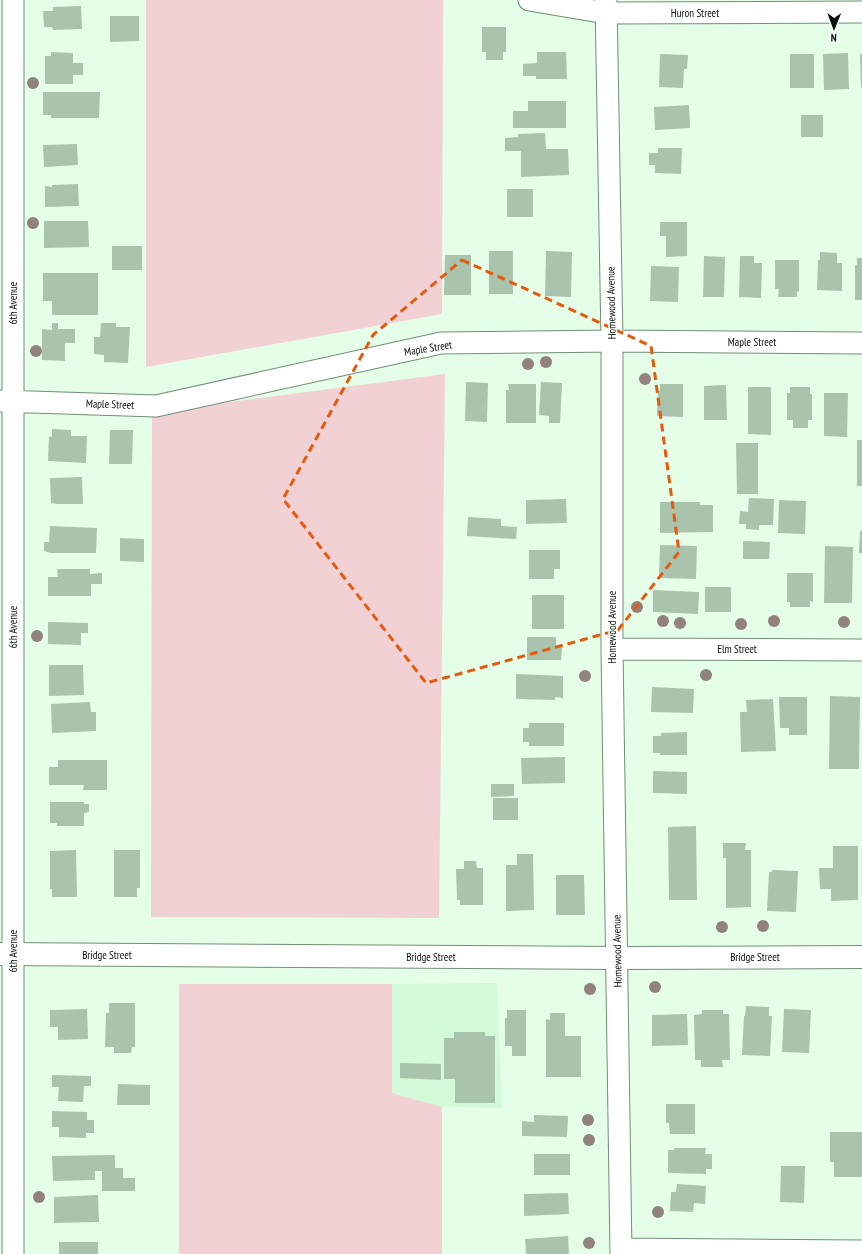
<svg xmlns="http://www.w3.org/2000/svg" width="862" height="1254" font-family="'PT Sans Narrow',sans-serif">
<style>
.built{fill:#d2f9d8}
.grass{fill:#f2d1d5}
.building{fill:#a9c3ac}
.lines{fill:none;stroke-linecap:round;stroke-linejoin:round}
.minor-casing{stroke:#718e76;stroke-width:23}
.secondary-casing{stroke:#718e76;stroke-width:24}
.minor{stroke:#fff;stroke-width:21}
.secondary{stroke:#fff;stroke-width:22}
.tree{fill:#91827e}
.marked{fill:none;stroke:#e8590c;stroke-width:3;stroke-dasharray:8 5;stroke-linejoin:round}
.labels{text-anchor:middle;stroke-width:3.5;stroke-linejoin:round;paint-order:stroke}
.street-label{font-size:11px;fill:#061108;stroke:#fff}
</style>
<rect width="100%" height="100%" fill="#e5fee8"/>
<path class="built" d="M497,983L502,1108L442,1107L392,1093V984Z"/>
<path class="grass" d="M146,0H443L442,314L146,367Z
M445,374L439,918L151,917L152,412Z
M179,984H392V1093L442,1107V1254H179Z"/>
<path class="building" d="M81,6L82,29L53,30L52,27H44L43,11H53V7Z
M110,16H139V41L110,42Z
M482,27H506V52H503V60H486V52H482Z
M51,52L73,53V63H83V75H73V84H45V56H51Z
M537,52H566L567,79H536V76H523V64L537,63Z
M848,53L849,89L824,90L823,54Z
M660,54L688,55L687,69H684L683,88L659,87Z
M790,54H814V88H790Z
M860,54H862V87H861Z
M43,92H100L99,118H51V115H43Z
M528,101H566V128H513V111H528Z
M689,105L690,128L655,130L654,107Z
M801,115H823V137H801Z
M545,133L546,149H568L569,175L521,177V151H505V138L518,137V134Z
M77,144L78,165L44,167L43,145Z
M658,148H682L681,174L655,173V165H649V153H658Z
M78,184L79,206L45,207V186L52,187V185Z
M507,189H533V217H507Z
M44,221H88L89,247L44,248Z
M660,222H687V256L666,257V236H660Z
M112,246H142V270H112Z
M489,251H513V294H489Z
M546,251L572,252L571,297L545,296Z
M820,252L837,253V263H842V291L817,290L818,260H820Z
M445,255H471V295H444Z
M704,256L725,257L724,297H703Z
M740,256H754V263H762L761,298L739,297Z
M857,258H862V300H855V265H857Z
M775,260H799V291L797,292V297H778L779,289H775Z
M651,266L679,267L678,302L650,301Z
M43,273H98V315H52V301H43Z
M52,323H58V329H75V343H65V361L42,360V329L52,330Z
M101,323H116V327H130L128,363L104,362V355L94,354V337H100Z
M466,382L488,383L487,422L465,421Z
M541,382L562,383L560,423H549V416L539,415Z
M508,384H536V423H506V390H509Z
M660,384H683V417L657,416L658,391H660Z
M726,385L727,420H704V386Z
M748,387H771V435L748,434Z
M790,387H810V394H812V420H808V428H793V420H787V393H790Z
M824,393H848L847,437L824,436Z
M52,429L71,430V436H87L86,463L48,461L49,436L52,437Z
M110,430H133L132,464H109Z
M857,440H862V486H857Z
M736,443H758V494H737Z
M82,477L83,504H57L51,503L50,478Z
M749,498L774,499L773,525H759V530L746,529V524H739L740,511L748,512Z
M566,499L567,523L526,524V500Z
M779,500L806,501L805,534L778,533Z
M660,502H700V505H713V532L660,533Z
M468,517L501,519V526L517,527L516,539L467,536Z
M50,526L97,528L96,553H50L44,551V542H49Z
M860,531H862V553H859Z
M120,538L144,539V562L120,561Z
M743,541L770,542L769,559H743Z
M660,545L697,546L696,579L659,578Z
M825,546L853,547L852,603H824Z
M529,550H560V569H554V579H529Z
M57,569H90V574L102,573V584H91V596H48V577H58Z
M787,573H813V602L810,601V607H790V602H787Z
M705,587H731V612H705Z
M653,590L699,592L698,614L653,612Z
M532,595H564V629H532Z
M48,622L88,623V633H81V645L48,644Z
M527,637H556V647H562L561,660H527Z
M49,665H83L84,695L49,696Z
M516,674L563,676V698L555,697V700L516,699Z
M652,687L694,689L693,713L651,712Z
M830,696L860,697L859,769H829Z
M779,697H807V735H789V728H780Z
M773,699L776,751L741,752L740,712H747L746,700Z
M90,702L91,712H96V731L52,733L51,704Z
M529,723H564V746H529V742H523V728H529Z
M687,732V755H660V753H653V736H661V733Z
M565,757V783L522,784L521,758Z
M58,760H107V790H83L84,785H49V767H58Z
M653,771L687,772V794L653,793Z
M491,784H514V796L491,797Z
M493,798H518V820H493Z
M50,802H84V804H89V812L84,813V826H57V823H50Z
M696,826L697,900H669L668,827Z
M723,843H746L745,850H751V907L726,908V858H723Z
M833,846H858V900L831,901V889H820L819,868H833Z
M76,850L77,897H52V889H50V851Z
M114,850H140V888H137V897H114Z
M517,854H533L534,910L506,911V865H517Z
M464,861H476L477,868H483V905H460V900H457L456,869H464Z
M772,870L798,871L796,912L767,911L769,872H772Z
M556,875H584L585,915H556Z
M109,1003H135V1047H132L131,1053H114V1047H105L106,1013H109Z
M746,1006L769,1007V1016H772L770,1056L742,1055L744,1016H745Z
M87,1009L88,1039L58,1040V1027H50V1010Z
M784,1009L811,1010L809,1053L782,1052Z
M507,1010H526V1056H512V1046H505V1018H507Z
M702,1010H723V1014H729L730,1060H722L723,1067H701V1060H695L694,1015L702,1014Z
M550,1013H565V1036H581V1077H546V1019L550,1020Z
M687,1014L688,1045L652,1046V1015Z
M454,1032H485V1036H495V1103H455V1079H444V1038H454Z
M400,1063L441,1064V1080L400,1078Z
M52,1075L91,1076V1086H84L83,1102L58,1101L59,1087H52Z
M118,1084L150,1085V1105H117Z
M666,1104H695V1134H670L669,1123H666Z
M52,1111L87,1112V1120H94V1133H86V1138L59,1137V1127H52Z
M534,1115L568,1116L567,1137L522,1136V1121L534,1122Z
M830,1132H862V1177H834V1162H830Z
M674,1148H706L705,1154H712V1169H706V1174L668,1173V1150H674Z
M534,1154H570V1175H534Z
M115,1155V1168H123V1178H135V1191H102V1171H95V1180L53,1181L52,1156Z
M781,1166H805L804,1203L780,1202Z
M677,1184L706,1186L705,1204L694,1203L693,1212L670,1211L671,1192H676Z
M568,1193L569,1214L524,1216V1194Z
M98,1195L99,1222L54,1223V1197Z
M568,1236L569,1254H526L525,1239Z
M59,1242H98V1254H59Z"/>
<g class="lines">
<g class="minor-casing">
<path id="minor" d="M13,0V1254
M529,0L606,13L862,12
M606,0L612,341V649L621,1254
M0,401L156,406L441,343L612,341L862,343
M612,649L862,650
M621,1249L862,1251"/>
</g>
<g class="secondary-casing">
<path id="secondary" d="M0,954L617,958L862,957"/>
</g>
<use href="#minor" class="minor"/>
<use href="#secondary" class="secondary"/>
</g>
<g class="tree">
<circle cx="33" cy="83" r="6"/>
<circle cx="33" cy="223" r="6"/>
<circle cx="36" cy="351" r="6"/>
<circle cx="546" cy="362" r="6"/>
<circle cx="528" cy="364" r="6"/>
<circle cx="645" cy="379" r="6"/>
<circle cx="637" cy="607" r="6"/>
<circle cx="663" cy="621" r="6"/>
<circle cx="774" cy="621" r="6"/>
<circle cx="844" cy="622" r="6"/>
<circle cx="680" cy="623" r="6"/>
<circle cx="741" cy="624" r="6"/>
<circle cx="37" cy="636" r="6"/>
<circle cx="706" cy="675" r="6"/>
<circle cx="585" cy="676" r="6"/>
<circle cx="763" cy="926" r="6"/>
<circle cx="722" cy="927" r="6"/>
<circle cx="655" cy="987" r="6"/>
<circle cx="590" cy="989" r="6"/>
<circle cx="588" cy="1120" r="6"/>
<circle cx="589" cy="1140" r="6"/>
<circle cx="39" cy="1197" r="6"/>
<circle cx="658" cy="1212" r="6"/>
<circle cx="589" cy="1243" r="6"/>
</g>
<path class="marked" d="M462,260L651,346L679,552L618,630L426,683L283,499L373,335Z"/>
<g class="labels">
<g class="street-label">
<text x="695" y="17">Huron Street</text>
<text transform="translate(13 303) rotate(-90)" y="4">6th Avenue</text>
<text transform="translate(611 303) rotate(-91)" y="4">Homewood Avenue</text>
<text x="752" y="346">Maple Street</text>
<text transform="translate(428 348) rotate(-9)" y="4">Maple Street</text>
<text transform="translate(110 404) rotate(2)" y="4">Maple Street</text>
<text transform="translate(13 627) rotate(-90)" y="4">6th Avenue</text>
<text transform="translate(612 627) rotate(-90)" y="4">Homewood Avenue</text>
<text x="737" y="653">Elm Street</text>
<text transform="translate(13 951) rotate(-90)" y="4">6th Avenue</text>
<text transform="translate(617 951) rotate(-91)" y="4">Homewood Avenue</text>
<text x="107" y="959">Bridge Street</text>
<text x="431" y="961">Bridge Street</text>
<text x="755" y="961">Bridge Street</text>
</g>
</g>
<g transform="translate(834 28) rotate(181)" stroke="#ffffff" stroke-width="3" paint-order="stroke">
<path d="M0-3L7 15L0 10L-7 15Z" fill="#061108"/>
<text y="-6" font-size="11" font-weight="bold" text-anchor="middle" fill="#061108">N</text>
</g>
</svg>
